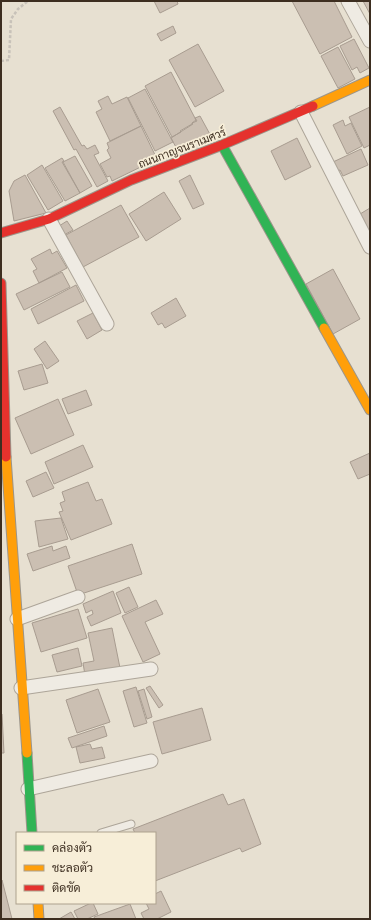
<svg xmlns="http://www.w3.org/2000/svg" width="371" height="920" font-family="'PT Serif',Sarabun,serif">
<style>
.building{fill:#cbbfb2;stroke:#a89c90}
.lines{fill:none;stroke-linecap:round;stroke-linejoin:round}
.lane-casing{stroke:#ada599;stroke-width:9}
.street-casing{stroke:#ada599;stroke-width:15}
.fast-casing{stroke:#9c958a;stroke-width:11}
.slow-casing{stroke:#9c958a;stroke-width:11}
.jam-casing{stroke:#9c958a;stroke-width:11}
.path{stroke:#c8c2b9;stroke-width:2.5;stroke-dasharray:3 2;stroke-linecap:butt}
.lane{stroke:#efebe3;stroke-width:7}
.street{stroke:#efebe3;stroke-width:13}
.fast{stroke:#30b455;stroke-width:9}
.slow{stroke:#ff9f0a;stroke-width:9}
.jam{stroke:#e5322d;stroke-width:9}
.labels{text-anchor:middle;stroke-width:3.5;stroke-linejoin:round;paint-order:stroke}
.street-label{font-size:11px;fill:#3d2e20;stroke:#f7eed8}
</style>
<rect width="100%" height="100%" fill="#e7e0d1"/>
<path class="building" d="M154,1H177L178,4L160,13Z
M292,1H334L352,37L320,54Z
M363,1H370V14Z
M173,26L176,33L161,41L157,34Z
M354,39L369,68L360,73L357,67L352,70L340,46Z
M198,44L224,91L195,107L169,60Z
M338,47L355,79L338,88L321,56Z
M171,72L196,120L192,123V124L180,131L181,132L172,137L145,86Z
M145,89L173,142L155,151L128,98Z
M108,96L112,104L127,97L141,126L110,141L96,112L102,109L98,101Z
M60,107L82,146L84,145L87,149L95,145L99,153L94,155L108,181L97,187L76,149L74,150L53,111Z
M370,107V145L364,148L349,117Z
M200,116L212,138L204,142L201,138L178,151L171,138L193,124L192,123L197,121L195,118Z
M343,120L345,126L351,123L362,146L347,154L333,125Z
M141,126L157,159L112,181L110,176L107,177L100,164L111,158L107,150L109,148L107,143Z
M297,138L311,167L285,180L271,151Z
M361,149L368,165L343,176L340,170L337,171L333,162Z
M75,156L92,186L80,193L63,162Z
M62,158L64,161L62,162L80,193L65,201L45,168Z
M42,165L63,201L48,210L27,175Z
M25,175L46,213L14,221L9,191L14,181Z
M190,175L204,204L193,209L179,181Z
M164,192L181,219L146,241L129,214Z
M121,205L139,237L83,267L66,235Z
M370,208V230L369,231L360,214Z
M67,221L73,230L64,235L59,226Z
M50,249L52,254L57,251L67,268L39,283L33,271L37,269L31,259Z
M333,269L360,319L333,334L306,284Z
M62,272L70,287L24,310L16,294Z
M76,285L84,301L38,324L31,309Z
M176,298L186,316L165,328L162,323L158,325L151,313Z
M93,313L102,330L87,339L77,321Z
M45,341L59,361L47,369L34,349Z
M42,364L48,383L24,390L18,371Z
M86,390L92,405L68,414L62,399Z
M58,399L74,435L31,454L15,418Z
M83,445L93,467L54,484L45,462Z
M370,453V474L358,479L350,462Z
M46,472L54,488L33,497L26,481Z
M88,482L96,501L102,499L112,524L71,540L59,512L63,511L60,503L65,501L62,492Z
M61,518L68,539L39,547L35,521Z
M132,544L142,574L78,595L68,566Z
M52,546L53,551L66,546L70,558L33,571L27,554Z
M129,587L138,607L125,613L116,593Z
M113,591L121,613L91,626L87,617L93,614L92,610L86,613L83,604Z
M156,600L163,614L145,622L160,654L143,662L122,616Z
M78,609L87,638L41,652L32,623Z
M112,628L120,668L85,675L83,663L94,661L88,633Z
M78,648L82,666L57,672L52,655Z
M150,686L163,705L159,708L146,688Z
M136,687L147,723L134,727L123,691Z
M98,689L110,722L77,733L66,700Z
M144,689L152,717L147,719L138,691Z
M202,708L211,740L162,754L153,722Z
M1,714H2L4,753H1Z
M104,726L107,736L72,748L68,738Z
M90,744L92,749L102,747L105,758L80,763L76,747Z
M223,794L228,805L244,799L261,844L242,852L240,848L155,881V833H135L133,829Z
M2,880L12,919H1Z
M161,891L171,912L157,919H144L141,913L149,909L146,903H155V894Z
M91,903H93L98,914L87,919H78L74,911Z
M130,904L136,919H95L94,917Z
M71,912L75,919H59Z"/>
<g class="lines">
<g class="lane-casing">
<path id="lane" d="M101,833L131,824"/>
</g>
<g class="street-casing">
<path id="street" d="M348,1L370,41
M301,112L370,247
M49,219L107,324
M17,619L78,597
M21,688L151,669
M28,789L151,761"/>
</g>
<g class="fast-casing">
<path id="fast" d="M222,145L324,328
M27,753L32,833"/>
</g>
<g class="slow-casing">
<path id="slow" d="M313,106L370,80
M324,328L370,410
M6,457L27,753
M38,903L39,919"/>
</g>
<g class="jam-casing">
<path id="jam" d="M1,233L49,219L131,180L222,145L313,106
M1,283L6,457"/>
</g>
<path class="path" d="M1,61L9,60L11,19L18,9L28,1"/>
<use href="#lane" class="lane"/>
<use href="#street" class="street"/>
<use href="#fast" class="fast"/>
<use href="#slow" class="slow"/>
<use href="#jam" class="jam"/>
</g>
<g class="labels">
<g class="street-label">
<text transform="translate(182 148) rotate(-21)" y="4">ถนนกาญจนราเมศวร์</text>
</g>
</g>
<rect width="371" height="920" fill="none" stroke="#3d2e20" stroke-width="4"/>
<rect x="16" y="832" width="140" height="72" fill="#f7eed8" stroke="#ada18e"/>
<rect x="24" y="845" width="20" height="6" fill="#30b455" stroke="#ada18e"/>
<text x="52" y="852" font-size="12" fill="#3d2e20">คล่องตัว</text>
<rect x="24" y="865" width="20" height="6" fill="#ff9f0a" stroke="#ada18e"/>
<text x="52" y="872" font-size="12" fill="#3d2e20">ชะลอตัว</text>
<rect x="24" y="885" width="20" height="6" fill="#e5322d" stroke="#ada18e"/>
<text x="52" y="892" font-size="12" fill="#3d2e20">ติดขัด</text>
</svg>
